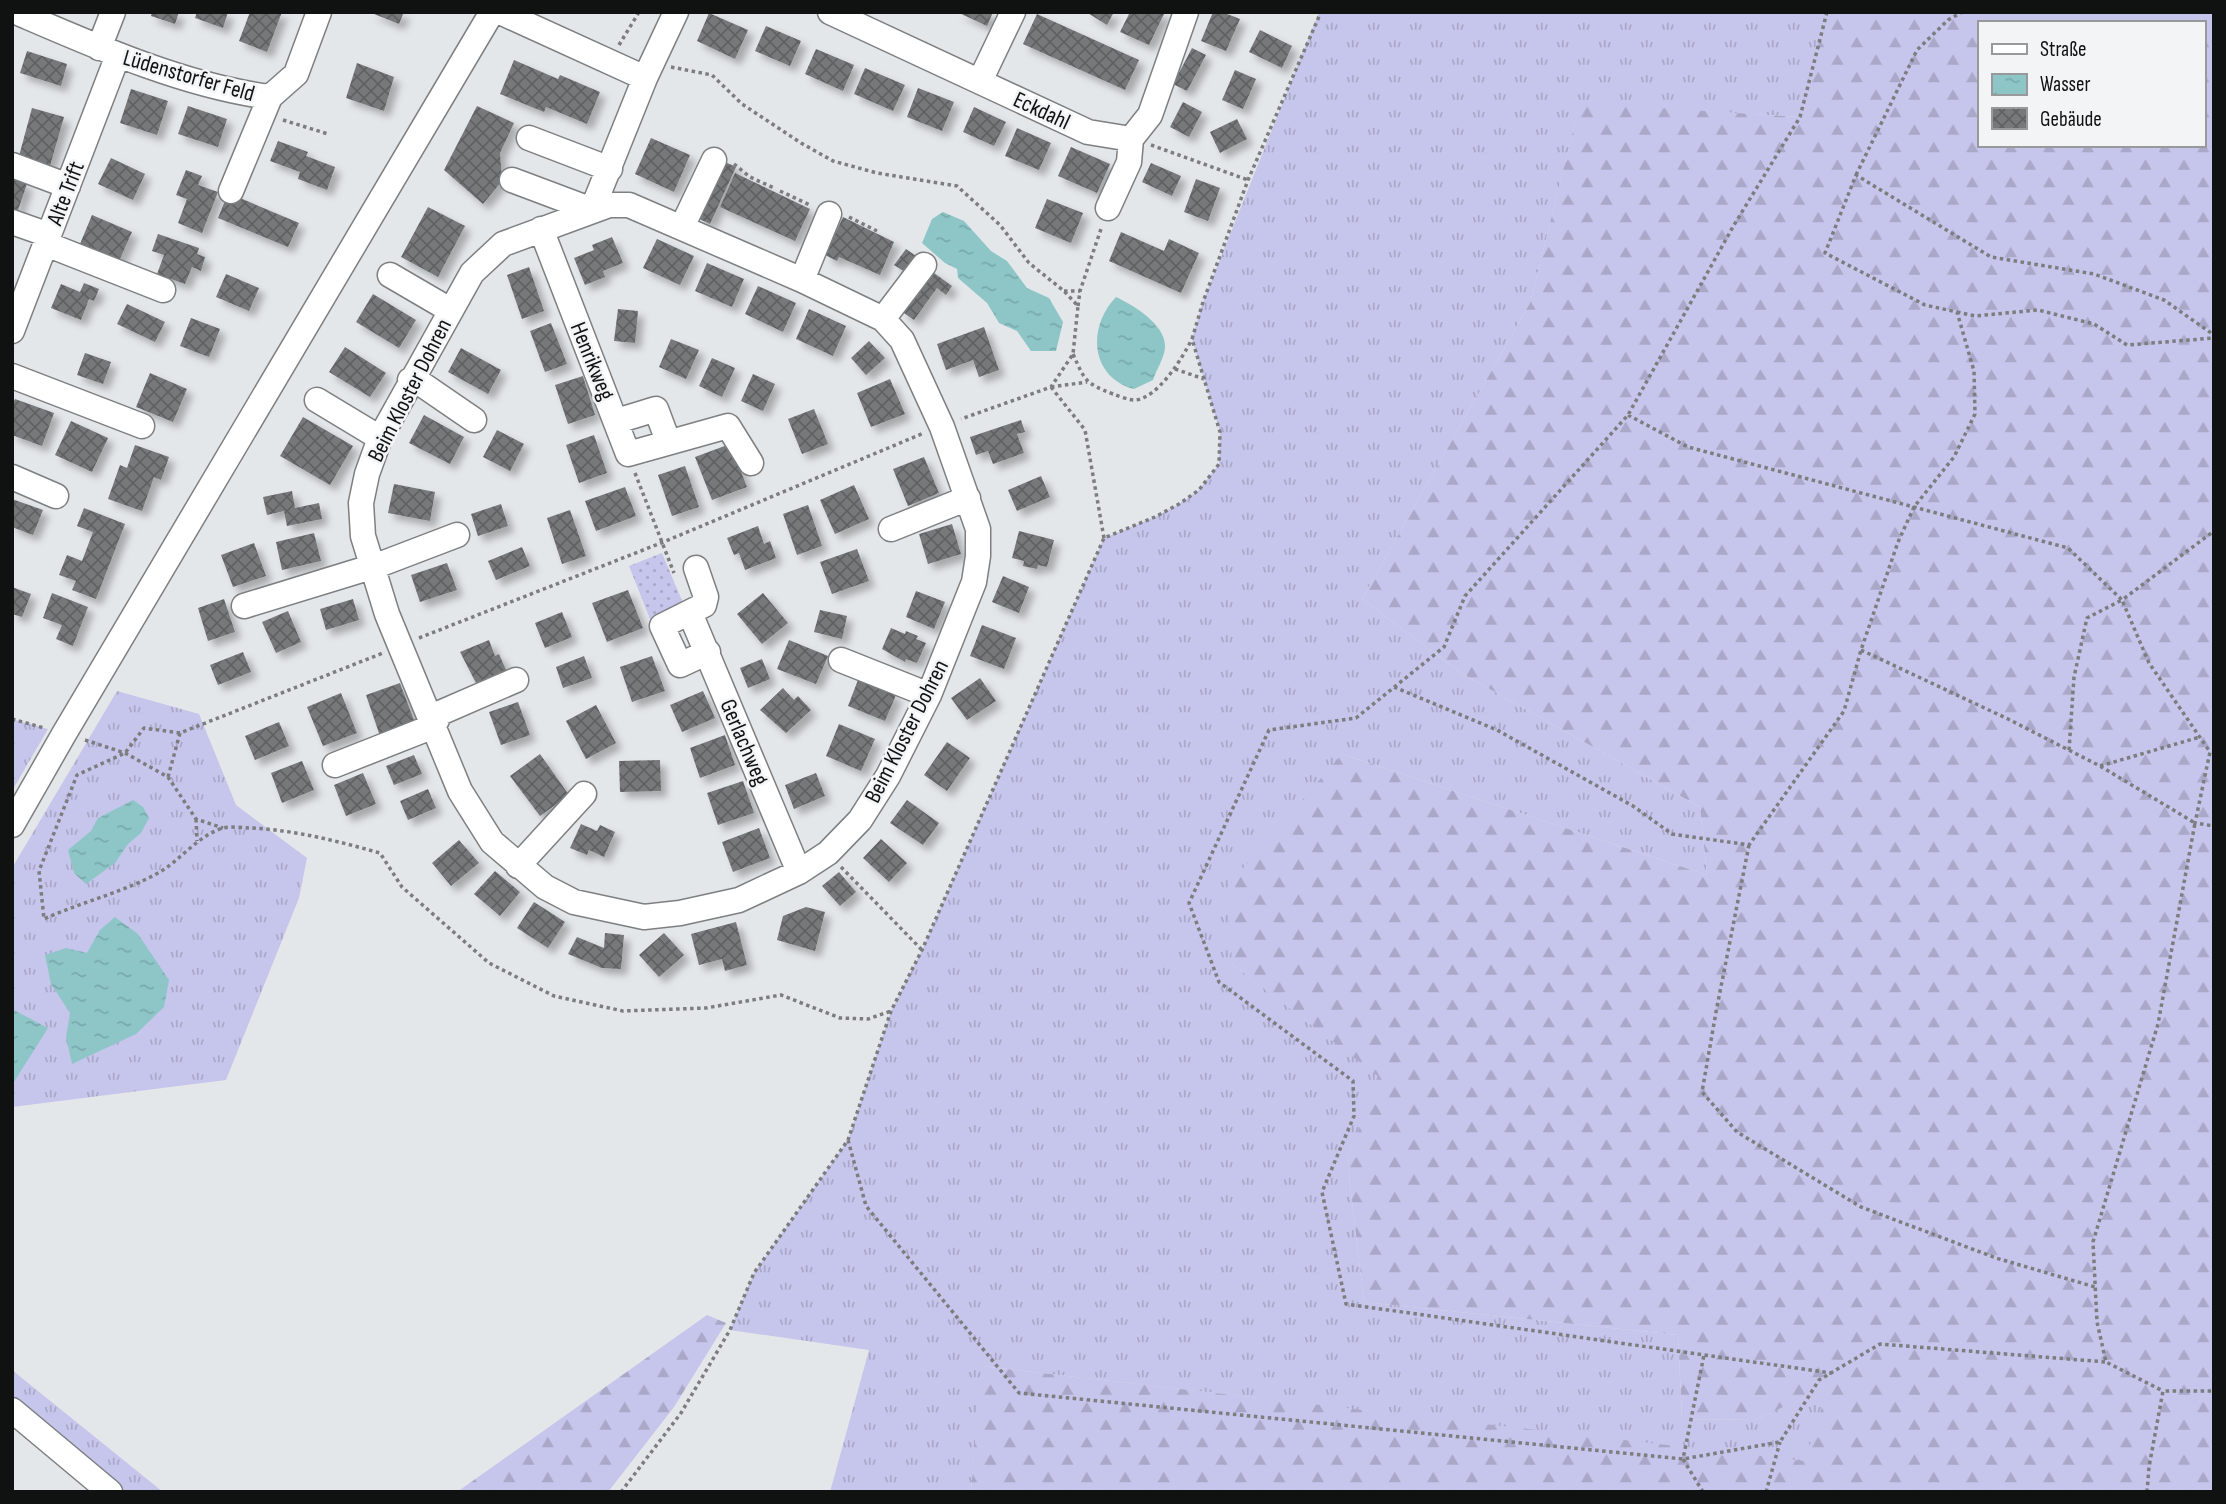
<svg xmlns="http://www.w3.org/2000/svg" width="2226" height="1504" font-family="'Sofia Sans Condensed',sans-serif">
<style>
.grass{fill:url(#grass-tufts)}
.forest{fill:url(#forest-firs);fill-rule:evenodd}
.park{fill:url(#park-dots)}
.water{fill:url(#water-ripples)}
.building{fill:url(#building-cross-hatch);filter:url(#shadow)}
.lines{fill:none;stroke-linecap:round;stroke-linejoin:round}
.minor-casing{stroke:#7d7f81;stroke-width:27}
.path{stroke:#7b7d7e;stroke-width:3.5;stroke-dasharray:3.5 3.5;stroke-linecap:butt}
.minor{stroke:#fff;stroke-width:24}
.labels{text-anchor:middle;stroke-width:5;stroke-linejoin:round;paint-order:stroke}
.street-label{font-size:23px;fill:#101111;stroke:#f2f4f6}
</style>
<defs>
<pattern id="grass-tufts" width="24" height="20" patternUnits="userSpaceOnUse" patternTransform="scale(1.75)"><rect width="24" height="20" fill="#c6c5eb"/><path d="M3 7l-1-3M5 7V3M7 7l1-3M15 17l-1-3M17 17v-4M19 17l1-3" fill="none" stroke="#a9a8c8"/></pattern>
<pattern id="forest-firs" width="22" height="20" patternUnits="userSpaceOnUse" patternTransform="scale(1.75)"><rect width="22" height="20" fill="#c6c5eb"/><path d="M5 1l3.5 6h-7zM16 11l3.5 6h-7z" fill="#a9a8c8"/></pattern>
<pattern id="park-dots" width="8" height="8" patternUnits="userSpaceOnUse" patternTransform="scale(1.75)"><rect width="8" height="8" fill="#c6c5eb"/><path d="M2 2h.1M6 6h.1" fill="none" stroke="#a9a8c8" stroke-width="1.8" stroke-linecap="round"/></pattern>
<pattern id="water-ripples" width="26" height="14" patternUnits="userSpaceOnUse" patternTransform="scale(1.75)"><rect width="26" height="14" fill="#8ec6c7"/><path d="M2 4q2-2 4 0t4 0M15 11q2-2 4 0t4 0" fill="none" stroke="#79a9aa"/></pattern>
<pattern id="building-cross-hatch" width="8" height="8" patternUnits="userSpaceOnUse" patternTransform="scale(1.75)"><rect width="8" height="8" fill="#77787a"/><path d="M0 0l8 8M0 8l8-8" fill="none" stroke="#606163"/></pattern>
<filter id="shadow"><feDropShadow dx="6" dy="6" stdDeviation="3.5" flood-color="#0004"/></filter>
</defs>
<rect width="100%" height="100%" fill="#e4e7e9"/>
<path class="grass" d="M1319,12H1827L1800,117L1580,104L1530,303L1362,599L1461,673L1700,807L1707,875L1342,754L1232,964L1380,1077L1347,1159L1364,1302L1678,1335L1682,1419L1755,1420L1829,1386L1805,1462L982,1366L971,1492H830L869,1350L730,1330L754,1273L848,1140L891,1011L922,950L1104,538L1155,517L1179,504L1199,490L1219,464L1220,432L1192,339L1203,302Z
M117,691L199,714L236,805L307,858L299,898L226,1080L12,1107V868Z
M12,719L48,729L12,791Z
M12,1370L163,1492H110L12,1410Z"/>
<path class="forest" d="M1827,12H2214V1492H971L981,1366L1805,1461L1828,1387L1755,1420L1682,1419L1678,1335L1364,1302L1347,1159L1379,1077L1232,964L1228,886L1342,754L1707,875L1700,807L1461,673L1362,599L1530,303L1580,103L1799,117ZM1979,23H2203V145H1979Z
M707,1315L726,1323L674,1407L608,1492H457Z"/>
<path class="park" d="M662,553L686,610L652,624L629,566Z"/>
<path class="water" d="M943,212L964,221L991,251L1007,261L1027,288L1049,298L1063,322L1056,351H1031L1017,331L999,323L987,303L958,278L957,269L945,263L922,243L932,219Z
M1116,297C1133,305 1167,325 1165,348C1164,358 1156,371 1153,380L1134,389C1090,377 1087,327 1116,297Z
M133,800L143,807L149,818L141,833L128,844L115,863L86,884L74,873L68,850L91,831L98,818Z
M115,917L138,934L169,980L164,1007L136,1034L72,1064L66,1037L70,1013L51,984L45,955L66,948L87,953L100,930Z
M12,1009L48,1028L12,1085Z"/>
<path class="building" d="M152,12H179L175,24L151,16Z
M197,12H228L223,28L195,18Z
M250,12H282L267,52L239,41Z
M369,12H404L399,24Z
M957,12H993L987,26Z
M1086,12H1114L1107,25Z
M1130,12H1165L1149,45L1120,32Z
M1213,12H1222L1240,19L1226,51L1201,41Z
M709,13L748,30L735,59L697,41Z
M1037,14L1139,60L1125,90L1023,44Z
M766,26L801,41L790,66L755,51Z
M1260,30L1292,46L1282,68L1249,52Z
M1192,48L1206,55L1187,91L1173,84Z
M816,49L854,65L843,91L805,74Z
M27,51L67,64L61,86L20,73Z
M514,60L558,79L560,75L600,92L587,124L546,107L544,112L500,94Z
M357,63L394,77L384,111L346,98Z
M865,68L905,85L893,111L854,94Z
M1235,70L1256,79L1243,109L1222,100Z
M918,88L954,102L942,131L907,117Z
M131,89L168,101L157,135L120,123Z
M1183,102L1202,112L1189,137L1170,127Z
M188,106L227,119L218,147L178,134Z
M477,106L514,123L500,153L502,181L483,204L444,170Z
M974,107L1006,122L994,146L963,132Z
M32,108L64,117L50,166L19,156Z
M1237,119L1247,139L1220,153L1210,132Z
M1017,128L1051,143L1039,170L1005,156Z
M651,138L690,155L674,192L635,174Z
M278,141L308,152L306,156L335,167L327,190L298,179L300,172L270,161Z
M1071,147L1110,164L1097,193L1058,176Z
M111,158L145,174L133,200L98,184Z
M723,161L736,167L710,224L697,218Z
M1151,163L1181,176L1172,196L1142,182Z
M186,170L202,176L198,185L218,192L202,233L178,223L187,199L176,195Z
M735,173L810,209L795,241L720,207Z
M12,179L27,184L15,219L12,218Z
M1196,179L1220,188L1208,221L1184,212Z
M228,193L299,223L288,247L218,218Z
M1047,199L1083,213L1071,243L1035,228Z
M428,207L465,226L438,277L401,257Z
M92,215L132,232L119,261L80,244Z
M843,217L894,242L880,275L839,257L837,261L825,255Z
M1121,232L1164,251L1169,239L1199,253L1181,293L1109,261Z
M158,234L199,248L197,254L205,257L201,271L192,267L185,284L157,274L164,255L152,251Z
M612,237L623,263L603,271L605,277L585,285L574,258L594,250L592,245Z
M657,239L694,256L680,285L643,268Z
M906,249L919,258L908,274L894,265Z
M707,263L744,279L732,307L695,291Z
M529,267L544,311L522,319L507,275Z
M930,270L952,286L946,295L937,288L914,320L901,311Z
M226,274L259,288L249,311L216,297Z
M84,283L99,289L94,301L89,299L81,320L51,308L61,284L80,292Z
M758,286L796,303L783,332L745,314Z
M373,294L416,320L399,348L356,322Z
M127,304L165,322L155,342L117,324Z
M618,309L638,311L635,343L614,341Z
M809,309L846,326L833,356L796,339Z
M191,318L220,329L209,357L180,346Z
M551,323L567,364L545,372L530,331Z
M984,327L999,370L979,377L973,360L946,370L937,344Z
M671,339L699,350L686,379L659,367Z
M869,341L885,358L866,375L851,358Z
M345,347L386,373L370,397L329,372Z
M461,348L501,370L488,394L448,372Z
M85,353L111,362L103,384L77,375Z
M712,358L735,368L722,397L699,386Z
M150,373L187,389L173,422L136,407Z
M753,374L775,384L763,411L741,401Z
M583,376L595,415L568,424L555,385Z
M890,379L905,414L871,427L857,393Z
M15,399L54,413L42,446L12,435V405Z
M814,409L828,444L802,454L788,419Z
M424,415L464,437L450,464L409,443Z
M303,417L353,446L330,485L280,456Z
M1021,420L1025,432L1017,434L1024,453L993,464L988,451L976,455L970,437Z
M71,421L108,438L92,472L55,455Z
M497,430L524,444L510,471L483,457Z
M594,435L607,473L579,483L566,445Z
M730,444L747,487L712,500L695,457Z
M135,445L169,457L161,480L154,477L142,511L108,499L120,465L127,468Z
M924,457L939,493L908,506L893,469Z
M685,466L699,507L672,516L658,475Z
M1041,476L1050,497L1017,511L1008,490Z
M394,484L435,492L430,521L388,513Z
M854,485L869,519L835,534L820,500Z
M625,487L636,516L596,531L585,501Z
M292,491L295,508L319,503L322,519L287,526L284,511L267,515L263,497Z
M12,499L43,510L33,535L12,527Z
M501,504L508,526L478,536L471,514Z
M808,505L822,546L797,555L783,514Z
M84,508L125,524L96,599L72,590L76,581L59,575L67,555L82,561L93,532L77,526Z
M570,510L586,556L562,564L547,518Z
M952,524L961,554L928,564L919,534Z
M758,526L764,544L770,541L776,558L745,570L739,553L734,555L727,538Z
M1019,531L1054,540L1047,567L1038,565L1037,569L1023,566L1024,561L1012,558Z
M314,533L321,561L282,570L276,542Z
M254,543L266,576L233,587L221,555Z
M522,547L530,566L496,580L488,561Z
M857,549L869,581L832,594L820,562Z
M447,563L457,590L420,602L411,575Z
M1003,576L1029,587L1019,613L992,602Z
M12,587L31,594L22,617L12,614Z
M628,590L643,628L607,642L592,603Z
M916,591L945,602L934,629L906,617Z
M52,593L88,607L73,646L56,639L62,625L43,618Z
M763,593L788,623L762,644L737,614Z
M224,599L235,632L208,641L198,608Z
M353,599L359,620L326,630L320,609Z
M820,610L847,616L842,639L814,632Z
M288,611L301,642L276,653L262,622Z
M562,612L572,637L545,648L535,623Z
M982,625L1016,638L1004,669L970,656Z
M891,628L905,634L906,631L918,636L916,639L926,643L917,663L906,659L905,662L882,649Z
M489,640L495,656L499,654L506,670L476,683L460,652Z
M789,640L828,656L816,684L777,669Z
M243,652L251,672L218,685L210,665Z
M584,656L592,678L563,688L556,667Z
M652,656L665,691L632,702L620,667Z
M762,659L770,679L748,688L740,668Z
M980,678L996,701L967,720L951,698Z
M858,680L896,695L885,721L848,706Z
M400,683L415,723L380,736L366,695Z
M783,688L794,700L798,696L811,710L786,733L760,710Z
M703,691L715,718L682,732L670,705Z
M341,693L357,733L323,746L307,707Z
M518,702L530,735L501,745L489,712Z
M596,705L616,743L586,759L566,721Z
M279,722L289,746L255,760L245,736Z
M839,724L875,739L861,771L826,756Z
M725,735L735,765L700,778L690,748Z
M947,742L970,758L947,791L924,775Z
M540,754L569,795L540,816L510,776Z
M414,755L422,774L394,785L386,766Z
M660,760L661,791L620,792L619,761Z
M302,761L314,790L282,803L271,773Z
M363,773L376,804L346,816L334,785Z
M816,773L825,796L794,809L785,785Z
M743,781L754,813L718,825L707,793Z
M428,789L436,808L408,820L400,801Z
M907,800L939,823L923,845L890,823Z
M581,824L597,831L600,825L615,832L604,857L589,850L587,855L570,848Z
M759,828L770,858L733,872L722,842Z
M881,839L907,863L889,882L863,858Z
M459,840L479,863L451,886L432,863Z
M495,871L520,892L500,916L474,894Z
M839,872L856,892L840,906L822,886Z
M534,902L565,922L548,948L517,928Z
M806,907L825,912L815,951L777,940L783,916Z
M736,922L747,965L725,971L722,959L699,965L691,934Z
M605,933L624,935L621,969L602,968L568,954L577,937L604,948Z
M664,933L684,955L659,977L639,955Z"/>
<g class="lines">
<g class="minor-casing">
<path id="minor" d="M16,12C95,46 184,86 270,97L296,74L319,12
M500,12L645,78L592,210L512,180
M830,12L1088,132L1131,139L1150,115L1186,12
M99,48L113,12
M645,78L676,12
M980,81L1013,12
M529,138L610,169
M12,165L68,186
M231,191L270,97
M609,205H629L802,280L883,319L902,340L942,427L978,529V556L974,582L929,695L888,776L860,820L828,853L799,872L739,900L680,913L644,917L574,902L545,887L492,842L460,791L387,614L363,536L361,503L367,474L380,438L472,273L503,244Z
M1108,208L1129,162L1131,139
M12,222L49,235
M682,227L714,160
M541,229L628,454L728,426L751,463
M46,244L163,290
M390,275L450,310
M802,280L829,214
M883,319L924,265
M12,331L118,55
M12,376L142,426
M410,380L423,385L474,420
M317,400L380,438
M617,421L656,409L668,441
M12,477L56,496
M891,529L968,498
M696,568L706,597L704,605L662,626L680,665L708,652
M244,606L381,564L457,535
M690,613L799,872
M841,660L929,695
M335,765L434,726L440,713L516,680
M12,825L64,734L492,12
M518,866L584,794
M12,1410L110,1492"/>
</g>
<path class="path" d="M1827,12L1800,117L1734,225L1628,415L1465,596L1444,647L1356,718L1269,730L1189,903L1219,982L1353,1081L1354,1116L1322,1192L1346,1304L1831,1373
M2213,12L2214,13
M619,45L639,12
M671,67L712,75L742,104L801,143L833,161L877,173L957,186L1000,225L1029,263L1064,291L1078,306L1073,354L1051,387L961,419
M283,120L328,134
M1151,145L1248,180
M734,164L750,177L774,188
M1856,175L1917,50L1948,20L1962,12
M780,191L810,205
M849,217L877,231
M1064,291H1080
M1078,306L1080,291L1102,226
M1957,312L1975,316L2038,310L2094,324L2127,345L2214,338
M1073,354C1085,381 1085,383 1113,394C1119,396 1128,400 1134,400C1157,400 1183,357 1192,339
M1175,369L1204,379
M1051,387L1085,430L1104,538
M1051,387L1087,382
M1628,415L1688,447L2068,548L2122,600L2214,531
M635,473L674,573
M419,638L661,543L924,433
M1861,650L2008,719L2100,766L2195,823L2158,1024L2093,1242L2097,1322L2106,1362L2163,1391
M1394,687L1497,730L1633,806L1672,834L1749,845L1844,711L1861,650L1898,542L1914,507L1954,457L1975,414L1974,371L1957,312L1925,305L1825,253L1856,175L1991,257L2094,274L2164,300L2214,335
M12,719L44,728
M180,733L144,728L125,753L77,775L39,871L44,919C81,902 122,893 158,873C180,861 197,836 223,828C231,826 242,828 250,828C295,830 337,841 380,853L402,887L489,963L554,996L623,1011L706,1008L781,995L840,1018L868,1019L891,1011
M85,740L125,753L168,777L196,819L223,828
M2069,750L2074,677L2087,618L2122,600L2149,663L2210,752L2195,823L2214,826
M2100,766L2200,737
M168,777L180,733L383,653
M196,819L197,841
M1749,845L1716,1012L1702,1092L1737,1132L1861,1207L1996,1258L2095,1287
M841,867L922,950
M848,1140L866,1206L1019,1393L1683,1459L1780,1442L1819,1380L1880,1344L2106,1362
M621,1492L681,1413L730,1330L754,1273L848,1140L891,1011L922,950L1104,538L1155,517L1179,504L1199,490L1219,464L1220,432L1192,339L1203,302L1248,180L1321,12
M1703,1492L1683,1459L1704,1355
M1766,1492L1780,1442
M2147,1492L2149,1467L2163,1391H2214"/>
<use href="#minor" class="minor"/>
</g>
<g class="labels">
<g class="street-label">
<text transform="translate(189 75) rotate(16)" y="8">Lüdenstorfer Feld</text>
<text transform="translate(1042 110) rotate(25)" y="8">Eckdahl</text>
<text transform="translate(65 193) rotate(-69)" y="8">Alte Trift</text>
<text transform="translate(593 361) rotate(68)" y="8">Henrikweg</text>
<text transform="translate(409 390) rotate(-63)" y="8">Beim Kloster Dohren</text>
<text transform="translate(906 731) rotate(-63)" y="8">Beim Kloster Dohren</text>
<text transform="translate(745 742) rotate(67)" y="8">Gerlachweg</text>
</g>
</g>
<rect width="2226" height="1504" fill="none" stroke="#101111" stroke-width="28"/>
<rect x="1978" y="21" width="228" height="126" fill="#f2f4f6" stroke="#98999a" stroke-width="2"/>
<rect x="1992" y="44" width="35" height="10" fill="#ffffff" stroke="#98999a" stroke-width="2"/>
<text x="2040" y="56" font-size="21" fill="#101111">Straße</text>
<rect x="1992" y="74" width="35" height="21" fill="url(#water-ripples)" stroke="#98999a" stroke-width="2"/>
<text x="2040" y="91" font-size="21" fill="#101111">Wasser</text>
<rect x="1992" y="108" width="35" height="21" fill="url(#building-cross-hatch)" stroke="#98999a" stroke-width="2"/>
<text x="2040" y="126" font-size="21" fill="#101111">Gebäude</text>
</svg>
